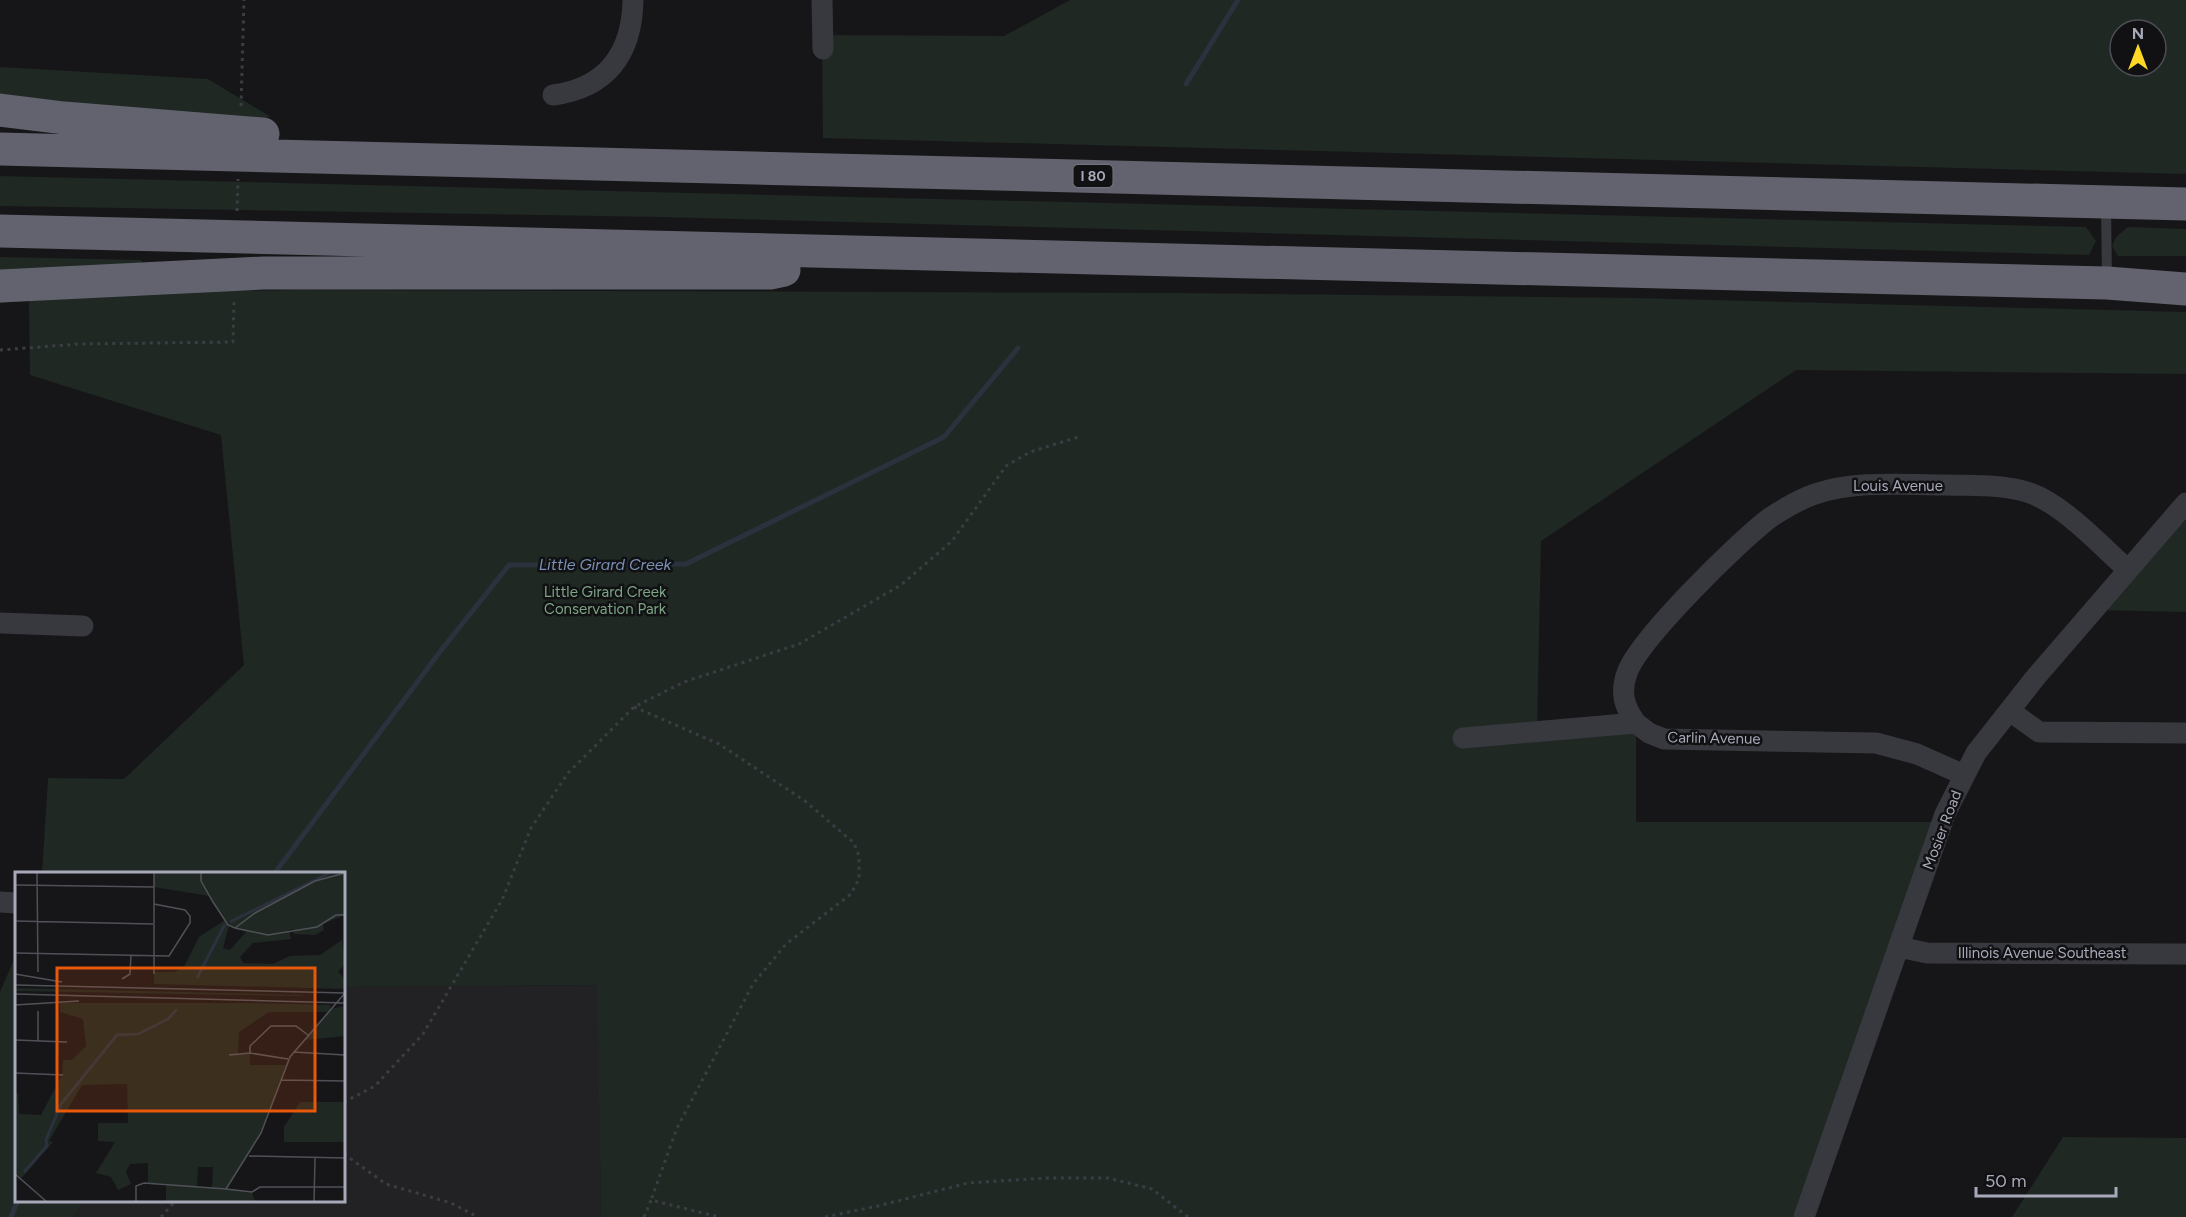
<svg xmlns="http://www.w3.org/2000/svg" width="2186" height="1217" font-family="Figtree,sans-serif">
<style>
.built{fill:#222225}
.green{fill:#1f2822;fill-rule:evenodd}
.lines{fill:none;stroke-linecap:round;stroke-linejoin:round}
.stream{stroke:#2b323d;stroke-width:5}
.path{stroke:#3c3d44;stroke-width:3;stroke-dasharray:3 4.5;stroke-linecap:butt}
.service{stroke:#38383f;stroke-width:10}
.minor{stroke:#38383f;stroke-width:21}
.motorway{stroke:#62636e;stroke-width:33}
.labels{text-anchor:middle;stroke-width:5;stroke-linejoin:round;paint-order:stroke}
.shield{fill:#111113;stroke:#7a7b87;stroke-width:1.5}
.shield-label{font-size:14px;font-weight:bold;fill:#a7a9b9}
.street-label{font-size:15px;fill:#a7a9b9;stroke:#111113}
.park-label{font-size:15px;fill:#7ca585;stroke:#111113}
.water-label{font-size:16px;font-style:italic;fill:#7b91b6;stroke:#111113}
.inset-river{fill:none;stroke:#2b323d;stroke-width:3}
.inset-road{fill:none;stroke:#505158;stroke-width:1.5}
.view{fill:#e8590c;fill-opacity:0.15;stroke:#e8590c;stroke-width:3}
.inset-edge{fill:none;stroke:#a7a9b9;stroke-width:3}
</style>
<rect width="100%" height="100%" fill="#161618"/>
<path class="built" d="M598,985L601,1217H74L84,1201L344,1200V987Z"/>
<path class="green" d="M1070,0H2186V174L823,138L822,35L1004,36ZM2120,30H2156V66H2120Z
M0,67L208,79L271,117H199L0,97Z
M0,176L2086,227L2096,241L2089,255L661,217L0,206Z
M2128,227L2186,229V256H2118L2112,246L2116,237Z
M0,257L141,260L142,267L0,276Z
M300,290L1175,293L1633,298L2186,312V374L1796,370L1541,541L1537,731L1636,723V822H1942L1804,1217H601L597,985L344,987V874L42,873L48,778L124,779L244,665L221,435L30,375L29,300L0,303V299L84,293Z
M2186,503V612L2092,610Z
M16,955V1200L84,1201L74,1217H0V992Z
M2063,1137L2186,1138V1217H2012Z"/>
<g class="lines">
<path class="stream" d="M1186,84L1238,0
M274,874L439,653L509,565L686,564L944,437L1018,348
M11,1217L18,1200"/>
<path class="path" d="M241,106L244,0
M237,211L238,179
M0,350L79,344L233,342L234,299
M634,707L719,744L805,801L854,843L859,856V879L851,894L786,944L753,984L677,1128L651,1200
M344,1102L375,1086L423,1034L502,900L531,828L568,773L634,707L684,682L799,644L901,585L952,541L1006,466L1030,452L1078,437
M344,1154L386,1184L451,1203L478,1217
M161,1217L176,1200
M644,1217L651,1200L719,1217
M825,1217L878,1206L968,1183L1045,1178H1108L1152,1189L1188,1217"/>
<path class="service" d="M2106,205L2107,279"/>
<path class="minor" d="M822,0L823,49
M553,95C607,88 632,54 633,0
M0,623L83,626
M2010,711L2039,732L2186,733
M1636,723C1624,707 1620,692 1627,673C1639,639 1740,540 1771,517C1785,508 1800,499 1815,494C1857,480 1902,485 1946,485C1973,486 2001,484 2027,492C2062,503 2099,544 2127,569
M1463,738L1636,723L1649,733L1664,739L1876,743L1917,754L1964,775
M0,902L16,903
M1899,947L1927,953L2186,954
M1804,1217L1945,814L1976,753L2035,678L2186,503"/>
<path class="motorway" d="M0,110L64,118L263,134
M0,149L2186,204
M0,231L2107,283L2186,289
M0,286L264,273H770L784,270"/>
</g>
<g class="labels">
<rect class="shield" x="1073.5" y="165" width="39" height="22" rx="4.5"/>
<g class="shield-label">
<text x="1093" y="181">I 80</text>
</g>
<g class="street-label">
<text x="1898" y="491">Louis Avenue</text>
<text transform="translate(1714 738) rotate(1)" y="5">Carlin Avenue</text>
<text transform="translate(1942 830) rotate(-69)" y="5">Mosier Road</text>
<text x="2042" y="958">Illinois Avenue Southeast</text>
</g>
<g class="park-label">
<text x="605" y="597">Little Girard Creek<tspan x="605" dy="17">Conservation Park</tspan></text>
</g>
<g class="water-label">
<text x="605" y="570">Little Girard Creek</text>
</g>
</g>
<g transform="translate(15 872)">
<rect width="330" height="330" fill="#161618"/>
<path d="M139,0H330V43L308,52L309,58L300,63L279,62L278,57L274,58L276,67L238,71L225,85L228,91L258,92L275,84L305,83L327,68L330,92L323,100L330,107V117L139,112V100H160L169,95L184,65L210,48L194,24L139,15ZM214,54L231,60L215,78L208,76ZM0,116L288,123L289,124L0,119ZM45,131H234L315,133V137L330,134V164L289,168L312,140H254L224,160L223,182L235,181V193H271L246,261L212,317L237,320L240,330H151V312L133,311V291L115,292L111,300L116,312L103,318L96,305L81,301L100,270L83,269V251H113L112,212L67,213L34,269L38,270L5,308L0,302V221H3L4,242L26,243L47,203L48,188H57L71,174L68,147L45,140ZM183,295H198L197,316L182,315ZM285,230H330V270H269V255Z" fill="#1f2822" fill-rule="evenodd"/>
<path class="inset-river" d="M215,50L316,0M182,106L210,52M9,300L32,274L31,268L46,232L102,163L123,162L153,147L162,137"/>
<path class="inset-road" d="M22,0L23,100M186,0V9L198,30L213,53L220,56L253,63L302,55L321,43H330M0,13L139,15M0,49L138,52M220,56L240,41L300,9L330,1M0,81L154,84L175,51V44L170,38L139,32M0,102L47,110M139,102V0M107,107L115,102L116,83M0,113L330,121M0,122L330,131M0,133L64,129M0,168L52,170M23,169V139M279,180L330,183M235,181V174L256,154H281L293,163M214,183L235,181L273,187M0,201L48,203M266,208L330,209M234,284L330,286M0,302L32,330M211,317L237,320L245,315H330M121,330V314L129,311L211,317L246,261L275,185L330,121M299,330L300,286"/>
<path class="view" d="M42,96H300V239H42Z"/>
<rect width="330" height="330" class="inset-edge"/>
</g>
<g transform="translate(2138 48)"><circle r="28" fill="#111113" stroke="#4d4e55" stroke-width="1.5"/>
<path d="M0-4.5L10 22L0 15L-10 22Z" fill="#fed827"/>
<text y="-9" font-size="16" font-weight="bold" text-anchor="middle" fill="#a7a9b9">N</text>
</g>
<path d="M1976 1187v9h140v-9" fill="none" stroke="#a7a9b9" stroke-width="3"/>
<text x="1985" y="1187" font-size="18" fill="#a7a9b9" stroke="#111113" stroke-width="4.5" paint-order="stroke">50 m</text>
</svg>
